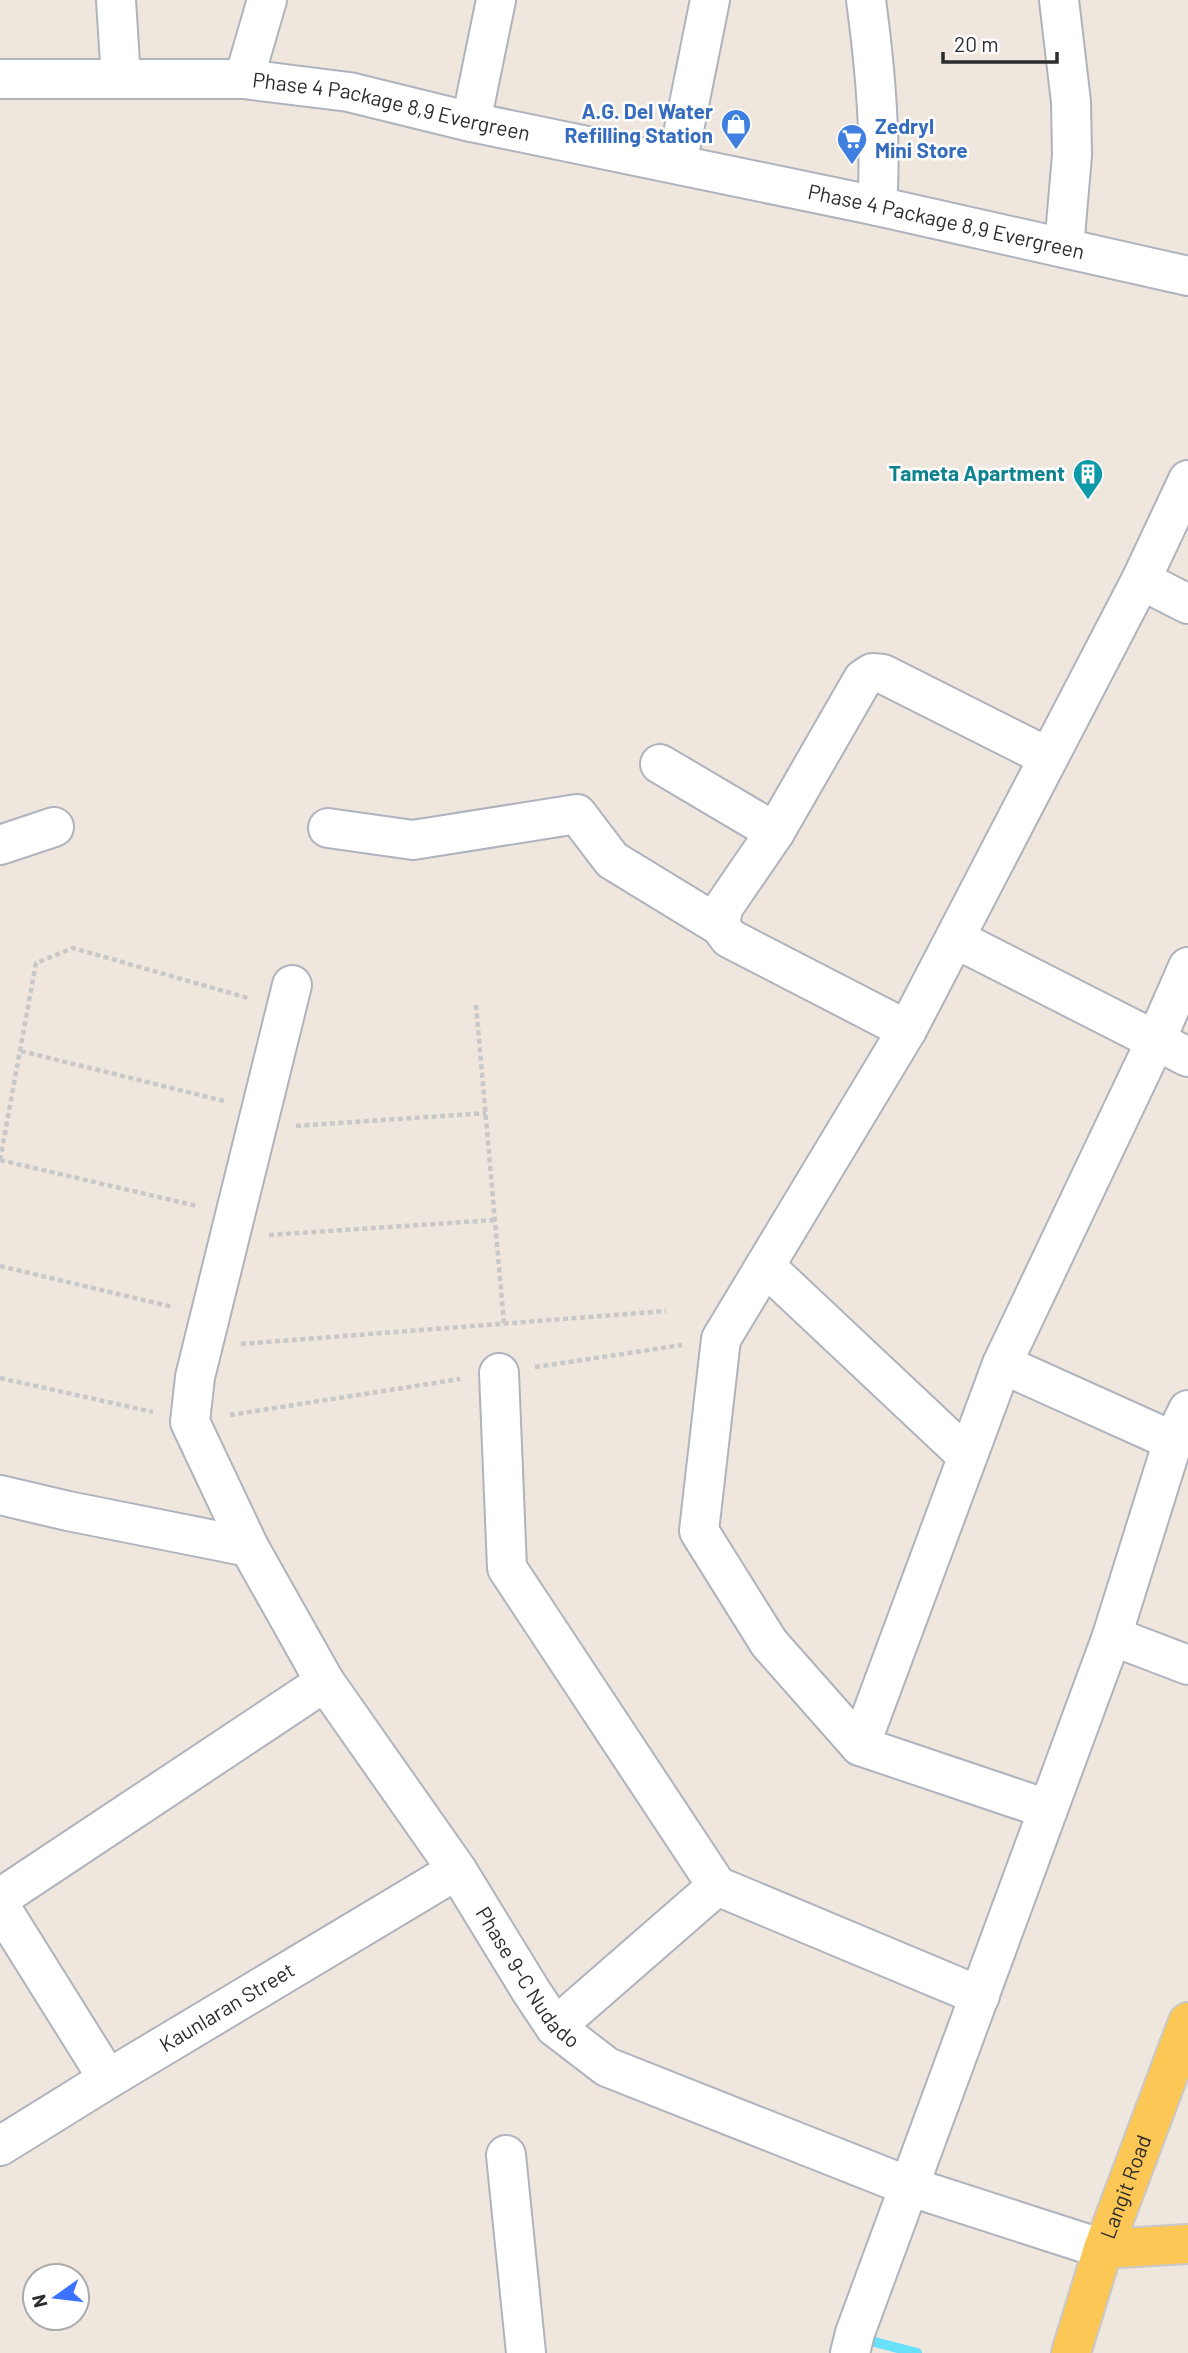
<svg xmlns="http://www.w3.org/2000/svg" width="1188" height="2353" font-family="Barlow,sans-serif">
<style>
.lines{fill:none;stroke-linecap:round;stroke-linejoin:round}
.stream{stroke:#69e0f9;stroke-width:10}
.minor-casing{stroke:#aeb3bd;stroke-width:42}
.major-casing{stroke:#c8c8c8;stroke-width:42}
.path{stroke:#c8c8c8;stroke-width:4.5;stroke-dasharray:5 3.5;stroke-linecap:butt}
.minor{stroke:#fff;stroke-width:38}
.major{stroke:#fdc755;stroke-width:38}
.labels{text-anchor:middle;stroke-width:5;stroke-linejoin:round;paint-order:stroke}
.street-label{font-size:21px;fill:#2d2d2d;stroke:#fff}
.shop-label{font-size:21px;font-weight:bold;fill:#366cbe;stroke:#fff;text-anchor:end}
.culture-label{font-size:21px;font-weight:bold;fill:#0d838f;stroke:#fff;text-anchor:end}
</style>
<rect width="100%" height="100%" fill="#efe6de"/>
<g class="lines">
<path class="stream" d="M871,2341L917,2353"/>
<g class="minor-casing">
<g id="minor">
<path d="M116,0L121,79"/>
<path d="M866,0C875,66 882,139 877,206"/>
<path d="M1059,0L1071,102L1072,155L1064,248"/>
<path id="s1" d="M0,79H244L349,92L471,122L877,206L1188,276"/>
<path d="M244,79L267,0"/>
<path d="M471,122L496,0"/>
<path d="M677,164L710,0"/>
<path d="M1141,580L1188,604"/>
<path d="M660,764L775,832"/>
<path d="M328,828L413,840L577,814L612,860L720,926L729,938L907,1030"/>
<path d="M0,845L54,827"/>
<path d="M720,926L723,908L775,832L863,679L872,673L883,674L1048,757"/>
<path d="M956,939L1188,1057"/>
<path id="s2" d="M292,985L195,1377L190,1422L249,1547L325,1682L457,1870L531,1991L555,2027L607,2067L908,2186L1103,2249"/>
<path d="M765,1266L967,1456"/>
<path d="M1002,1364L1173,1441"/>
<path d="M499,1373L507,1568L717,1886L980,1996"/>
<path d="M0,1495L68,1511L249,1547"/>
<path d="M1112,1636L1188,1665"/>
<path d="M860,1746L1002,1364L1155,1042L1188,967"/>
<path d="M1047,1809L860,1746L769,1643L699,1531L721,1339L907,1030L1141,580L1188,480"/>
<path d="M0,1898L325,1682"/>
<path d="M0,1906L108,2079"/>
<path d="M555,2027L717,1886"/>
<path id="s3" d="M0,2146L108,2079L457,1870"/>
<path d="M506,2155L526,2353"/>
<path d="M850,2353L855,2333L1112,1636L1173,1441L1188,1410"/>
</g>
</g>
<g class="major-casing">
<g id="major">
<path d="M1103,2249L1188,2244"/>
<path id="s4" d="M1071,2353L1103,2249L1188,2022"/>
</g>
</g>
<path class="path" d="M476,1005L504,1324
M21,1051L224,1101
M296,1126L486,1113
M0,1160L36,963L73,948L248,998
M0,1160L197,1206
M269,1235L495,1220
M0,1266L173,1307
M241,1344L666,1311
M535,1367L682,1345
M0,1378L153,1412
M230,1415L460,1379"/>
<use href="#minor" class="minor"/>
<use href="#major" class="major"/>
</g>
<defs>
<g id="shop-pin" transform="scale(1.575)"><path d="M0 17L-7.5 6A9.5 9.5 0 1 1 7.5 6Z" fill="#3f7fe0" stroke="#fff"/><path d="M-5-2.5h2.3a2.7 3.5 0 0 1 5.4 0H5L5.5 6h-11ZM-1.5-2.5h3a1.5 2.3 0 0 0-3 0Z" fill="#fff"/></g>
<g id="supermarket-pin" transform="scale(1.575)"><path d="M0 17L-7.5 6A9.5 9.5 0 1 1 7.5 6Z" fill="#3f7fe0" stroke="#fff"/><path d="M-6-5.5h2.5l.6 2H6L4.5 2H-2.5L-4.4-4H-6ZM-1.5 3.2a1.3 1.3 0 1 0 .1 0ZM3 3.2a1.3 1.3 0 1 0 .1 0Z" fill="#fff"/></g>
<g id="building-pin" transform="scale(1.575)"><path d="M0 17L-7.5 6A9.5 9.5 0 1 1 7.5 6Z" fill="#0f9aa8" stroke="#fff"/><path d="M-4-6H4V6H1V3H-1V6H-4ZM-2.5-4.3h1.7v1.8h-1.7ZM.8-4.3h1.7v1.8H.8ZM-2.5-1h1.7V.8h-1.7ZM.8-1h1.7V.8H.8Z" fill="#fff"/></g>
</defs>
<g fill-rule="evenodd">
<use href="#shop-pin" x="736" y="124"/>
<use href="#supermarket-pin" x="852" y="139"/>
<use href="#building-pin" x="1088" y="474"/>
</g>
<g class="labels">
<g class="street-label">
<text dy="7" stroke="none"><textPath href="#s1" startOffset="394">Phase 4 Package 8,9 Evergreen</textPath></text>
<text dy="7" stroke="none"><textPath href="#s1" startOffset="961">Phase 4 Package 8,9 Evergreen</textPath></text>
<text dy="7" stroke="none"><textPath href="#s2" startOffset="1101">Phase 9-C Nudado</textPath></text>
<text dy="7" stroke="none"><textPath href="#s3" startOffset="266">Kaunlaran Street</textPath></text>
<text dy="7" stroke="none"><textPath href="#s4" startOffset="175">Langit Road</textPath></text>
</g>
<g class="shop-label">
<text x="713" y="119">A.G. Del Water<tspan x="713" dy="24">Refilling Station</tspan></text>
<text x="875" y="134" text-anchor="start">Zedryl<tspan x="875" dy="24">Mini Store</tspan></text>
</g>
<g class="culture-label">
<text x="1065" y="481">Tameta Apartment</text>
</g>
</g>
<g transform="translate(56 2297) rotate(256)"><circle r="33" fill="#ffffff" stroke="#ababab" stroke-width="2"/>
<path d="M0-5L12 26L0 18L-12 26Z" fill="#3b72ff"/>
<text y="-10" font-size="19" font-weight="bold" text-anchor="middle" fill="#2d2d2d">N</text>
</g>
<path d="M943 52v10h114v-10" fill="none" stroke="#2d2d2d" stroke-width="3.5"/>
<text x="954" y="52" font-size="21" fill="#2d2d2d" stroke="#ffffff" stroke-width="5" paint-order="stroke">20 m</text>
</svg>
